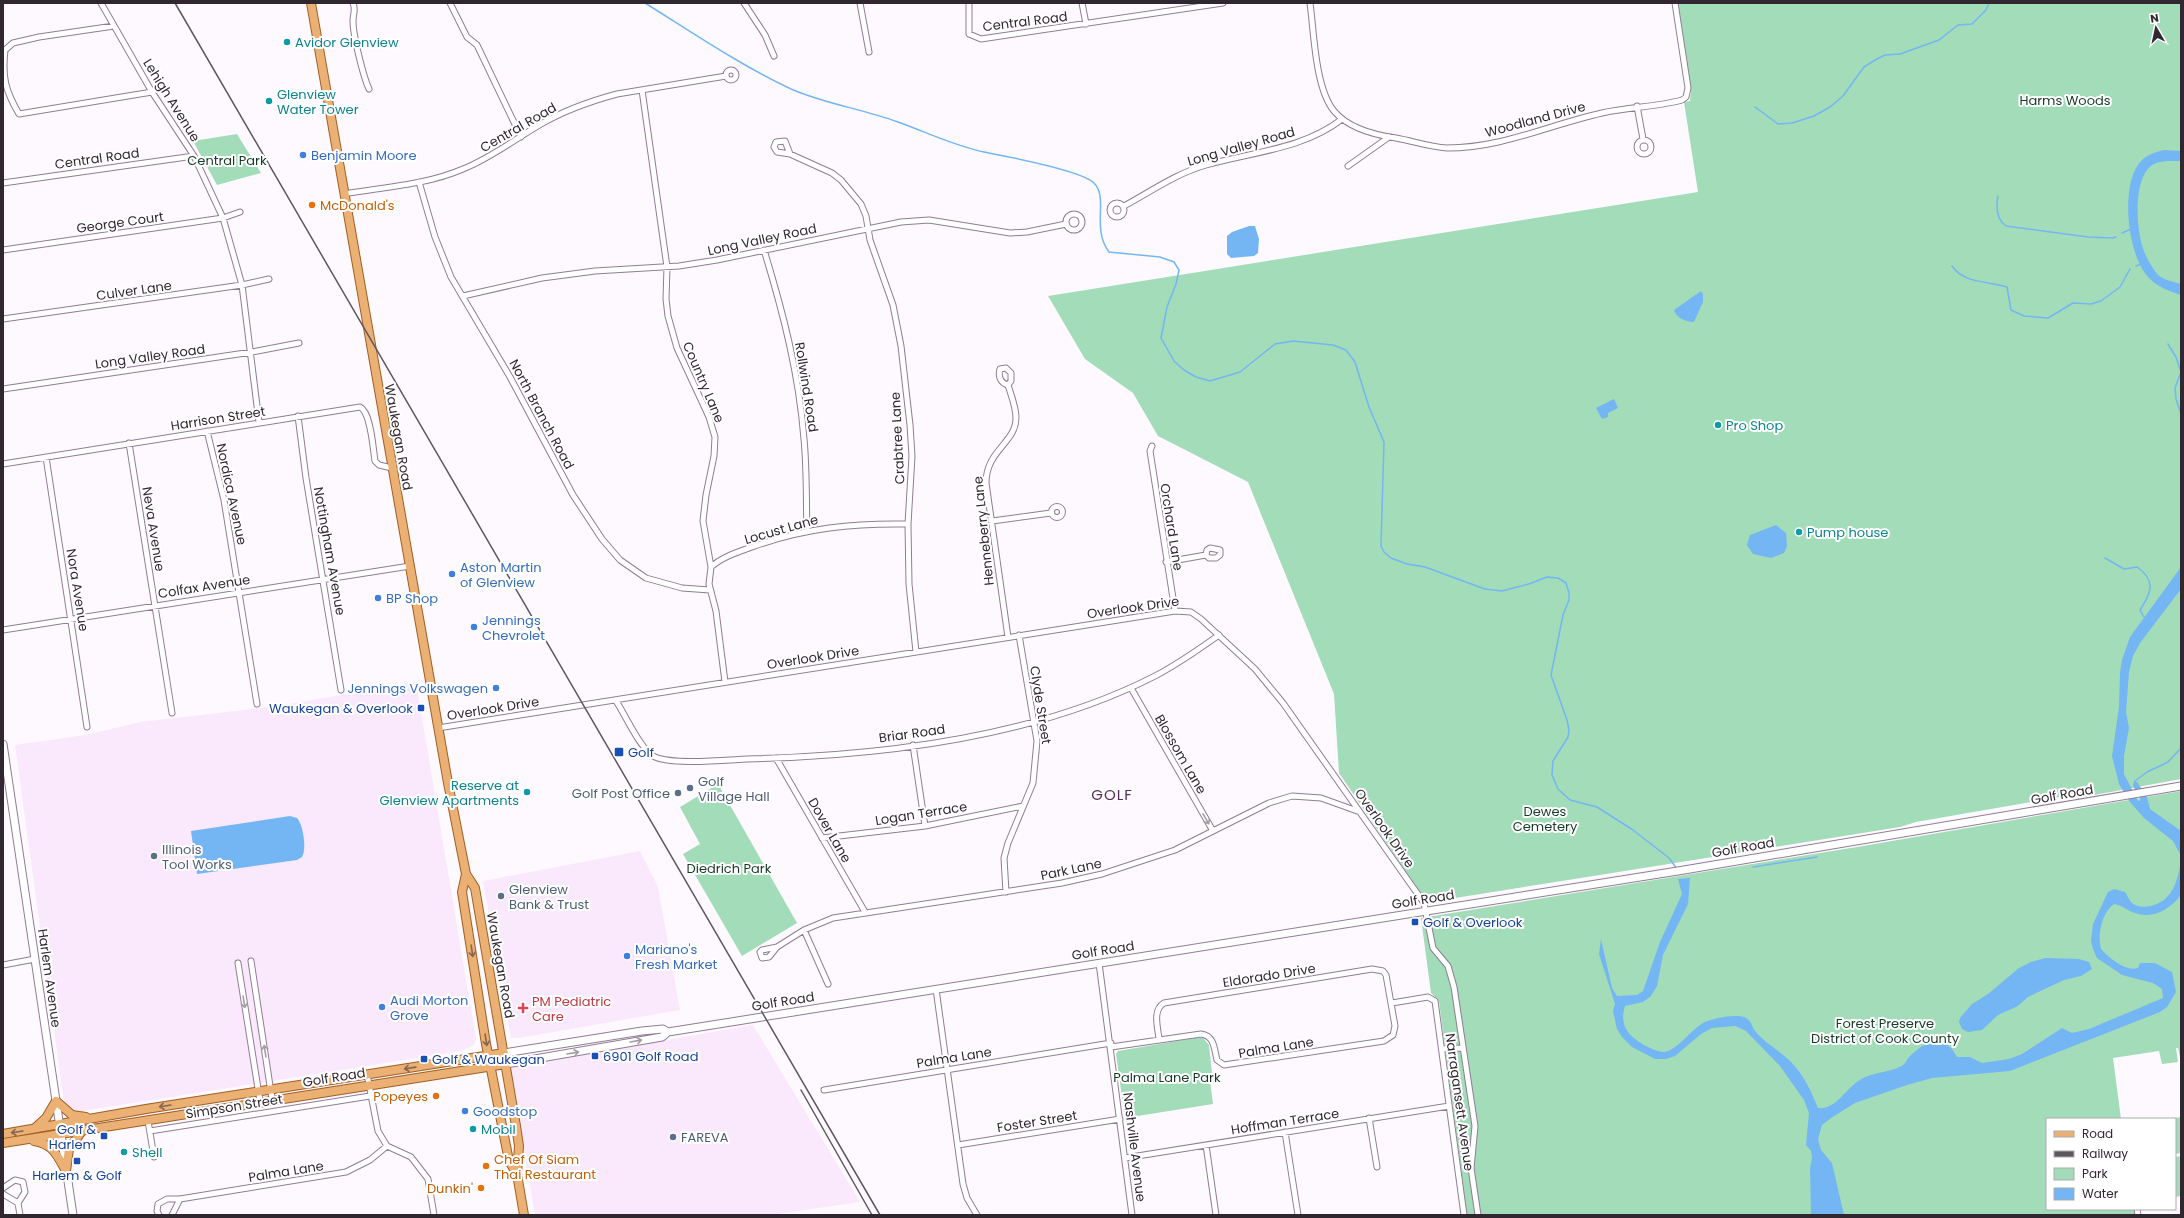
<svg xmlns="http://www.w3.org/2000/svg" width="2184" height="1218" font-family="Poppins,sans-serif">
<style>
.built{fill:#fae8fc}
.green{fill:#a2dcb9}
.water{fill:#74b6f4}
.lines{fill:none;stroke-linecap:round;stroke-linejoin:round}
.stream{stroke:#74b6f4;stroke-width:1.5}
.street-casing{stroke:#917c95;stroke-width:7}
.secondary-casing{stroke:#917c95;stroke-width:9}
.primary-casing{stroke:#a05e21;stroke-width:10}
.street{stroke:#fff;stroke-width:5}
.secondary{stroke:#fff;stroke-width:7}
.primary{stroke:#ebb074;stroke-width:8}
.rail{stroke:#5f5760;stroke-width:1.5}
.oneway{stroke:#a29ea2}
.oneway2{stroke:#84654f}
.culture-dot{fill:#0f9aa8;stroke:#fff;stroke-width:1.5}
.shop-dot{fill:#3f7fe0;stroke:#fff;stroke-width:1.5}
.food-dot{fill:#e8710a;stroke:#fff;stroke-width:1.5}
.transit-dot{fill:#1a4fb4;stroke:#fff;stroke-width:1.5}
.service-dot{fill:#5c6f8a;stroke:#fff;stroke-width:1.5}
.health-dot{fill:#e0444e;stroke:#fff;stroke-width:1.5}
.labels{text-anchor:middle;stroke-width:4;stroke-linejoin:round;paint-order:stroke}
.street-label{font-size:13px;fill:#302731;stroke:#fff}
.culture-label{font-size:13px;fill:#0d838f;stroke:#fff;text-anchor:start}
.park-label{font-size:13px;fill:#153b27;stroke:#fff}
.shop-label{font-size:13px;fill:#366cbe;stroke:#fff;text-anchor:start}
.food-label{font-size:13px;fill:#c56008;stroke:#fff;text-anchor:start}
.transit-label{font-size:13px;fill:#164399;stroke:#fff;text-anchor:start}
.service-label{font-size:13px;fill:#4e5e75;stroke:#fff;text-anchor:start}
.health-label{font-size:13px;fill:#be3a42;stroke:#fff;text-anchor:start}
.quarter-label{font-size:15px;letter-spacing:1px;fill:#57295c;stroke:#fff}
</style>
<rect width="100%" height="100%" fill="#fef9ff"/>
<path class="built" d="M416,682L476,1039L474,1045L461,1051L82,1111L70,1109L64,1102L15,745L85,735L141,722L277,706Z
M640,851L658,887L680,1010L519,1038H511L483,881Z
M753,1025L860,1202L771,1215H535L510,1067Z"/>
<path class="green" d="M1677,3H2181V779L2078,798L2077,794L1916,822L1900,827L1430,902L1421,894L1339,773L1334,694L1248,482L1158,436L1133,393L1085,359L1048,296L1698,192L1684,102L1690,101L1691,91Z
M237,134L261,173L217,185L193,141Z
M718,784L797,923L742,956L683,854L700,844L680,807Z
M2181,791V1062L2178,1048H2176L2178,1062L2162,1064L2159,1051L2113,1058L2121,1119H2047V1209H2134L2135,1215H1467L1439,1001L1431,993L1421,918L1857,847Z
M1195,1038H1203L1209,1045L1212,1073H1209L1213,1104L1125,1118L1116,1054L1118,1051Z
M2181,1117V1153L2175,1154V1119H2169Z
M2181,1156V1196L2175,1197V1157Z"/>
<path class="water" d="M2164,150L2181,151V161C2172,161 2162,160 2154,164C2132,175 2136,232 2144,251C2147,259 2153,269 2158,275C2164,280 2174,282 2181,284V295C2169,291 2158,287 2149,278C2127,256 2119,182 2142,160C2148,154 2157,152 2164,150Z
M1249,226H1255L1259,239L1258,253L1254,256L1231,258L1227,254V236L1232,232Z
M1701,291L1703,294V302L1694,322C1686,322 1676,318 1674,310Z
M1614,399L1618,408L1608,413V417L1602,419L1596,408Z
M1776,525L1786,533L1787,546L1784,553L1771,558L1753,554L1747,545L1750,535Z
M2181,567V589L2140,643L2133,656L2129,672L2126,712L2129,728L2124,756V774L2138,801L2141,800L2133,786L2134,781L2137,782L2147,797L2150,809L2181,831V856L2173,841L2144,818L2130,802L2119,784L2112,756L2119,707L2120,673L2122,660L2130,637Z
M290,816L297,818C303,824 307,849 302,857L297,860L197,874L191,831Z
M2181,861V895C2168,911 2152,920 2132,912C2126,909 2121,905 2114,904C2102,912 2097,935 2101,949C2109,958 2126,972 2138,968L2140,963H2155L2172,972L2176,992L2167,1007L2160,1012L2010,1071L1932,1078L1907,1085L1855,1103L1831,1118L1822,1125L1818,1139L1821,1150L1832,1163L1844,1215H1811L1810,1168L1812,1158L1811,1151L1806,1145L1809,1113L1804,1100L1780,1066L1746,1031L1735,1026L1712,1028L1701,1034L1675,1056L1666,1059H1655L1632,1047L1622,1037L1617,1029L1613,1011L1615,1004L1599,954L1601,939L1612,988L1617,996L1637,995L1643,991L1660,942L1682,894L1678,879L1690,878L1688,904L1663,955L1657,986L1651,996L1643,1002L1625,1006C1619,1025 1628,1036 1644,1045C1650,1048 1657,1052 1664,1052C1677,1051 1692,1028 1705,1022C1715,1018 1734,1014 1744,1017C1751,1019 1752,1027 1755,1031C1765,1043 1780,1051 1790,1061C1804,1075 1811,1091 1818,1108C1836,1110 1846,1088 1860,1080C1872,1072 1893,1072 1903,1065C1906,1063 1907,1059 1909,1057C1916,1050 1930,1039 1940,1038L1952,1049L1957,1057H1970L1982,1063L2009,1059L2022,1054L2062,1028L2072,1033L2089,1029L2163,998L2162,989L2153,983L2122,975L2097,958L2093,949L2091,941L2093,924L2108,892L2114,889L2125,892C2127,895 2129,900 2132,903C2141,911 2161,905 2168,896C2176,887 2179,873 2181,861Z
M2045,958L2079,959L2089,962L2092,969L2081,976L2064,980L2028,997L2018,1006L1998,1015L1982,1030L1968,1032L1962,1029L1959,1022L1960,1018L1972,1004L1988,994L2019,968L2031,962Z"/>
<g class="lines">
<path class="stream" d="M645,3C693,33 740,65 791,89C825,104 863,109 898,122C926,132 955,146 984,152C1004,156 1082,170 1094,183C1109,198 1091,228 1109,252L1160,257L1174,262L1179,270L1176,284L1167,307L1161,338L1174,361L1184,370L1196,377L1210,381L1240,372L1275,344L1293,341L1333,345L1346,350L1355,362L1369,407L1384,442L1381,546L1384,552L1391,558L1407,564L1425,567L1485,589L1502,591L1529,584L1547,577L1558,578L1566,583L1569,593V600L1563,615L1551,675L1567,720L1569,730L1568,737L1553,761L1552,775L1558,789L1570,800L1597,807L1633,830L1669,858L1677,869
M1755,107L1778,124L1792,123L1814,116L1830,107L1843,96L1864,67L1875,60L1885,55L1900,54L1939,40L1958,25L1972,24L1986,10L1989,3
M1998,196C1996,207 1996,219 2006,226L2088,237L2113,238L2116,237
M2122,233L2131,229
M1952,266C1964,284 1989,281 2007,287L2011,310L2024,316L2048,318L2073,303L2091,304L2101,301L2120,287L2130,269
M2136,266L2142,264
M2168,344L2176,357L2181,372L2175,388L2176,399L2181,414
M2105,558L2124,569L2137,567C2157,581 2151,593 2140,610L2144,617
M2135,781L2147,772L2168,762L2181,748
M1753,867L1817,857"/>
<g class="street-casing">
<path id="street" d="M101,3L152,92L194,156L223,218L242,285L259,422
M353,3C356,10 353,14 353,21C353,35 363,76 369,89
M450,3L467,37L477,45L521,137
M744,3L765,35L774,56
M860,3L869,52
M969,3V34L981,39L1223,3
M1082,3L1086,24
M1310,3C1314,32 1315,88 1334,111C1348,128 1375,135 1396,138C1413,141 1429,147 1447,148C1503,148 1548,125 1602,113C1628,107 1657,107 1682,100L1686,97L1688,88L1675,3
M114,26L39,37L13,43L5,50C2,77 5,90 19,114L152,92
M726 75a5 5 0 1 1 10 0a5 5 0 1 1-10 0Z
M642,90L667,267L666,299L668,316L677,348L709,417L715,437L714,456L706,495L703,521L711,567L709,584L716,611L725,682
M1637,106L1643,139
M1637 147a7 7 0 1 1 14 0a7 7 0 1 1-14 0Z
M790,154L785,141L776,142L774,147L777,152L790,154L832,173L841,180L861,204L866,216L870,240L893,305L901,346L910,425L912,456L908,524L909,584L916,652
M1348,166L1389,137
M419,182L435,237L451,277L510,377L573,495L602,539L620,560L646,578L682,588L710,590
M3,183L194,156
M344,194C384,187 426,185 463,169C491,158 515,139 541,124C565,110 591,101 617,94L726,76
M1110 210a7 7 0 1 1 14 0a7 7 0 1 1-14 0Z
M1124,206C1150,192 1177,173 1206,165C1252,152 1304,149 1342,119
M1066 222a8 8 0 1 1 16 0a8 8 0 1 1-16 0Z
M3,250L223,218L240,212
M764,250C783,312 799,374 804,439C807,470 806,500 807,530
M463,296L542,278L595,271L679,266L717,260L901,222L929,220L1010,233L1027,232L1066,224
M3,319L242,285L269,279
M3,389L252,352L299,343
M298,416L306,478L341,690
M207,431L224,500L257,704
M129,443L172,713
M1152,446L1150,451L1175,611
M46,457L87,727
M3,464L360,407C371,412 373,449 375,461L379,465L392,468
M1051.5 512a5.5 5.5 0 1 1 11 0a5.5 5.5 0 1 1-11 0Z
M992,521L1051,513
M1166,562L1206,555L1209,558H1216L1220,555V550L1210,548L1207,550L1206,555
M711,567C722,557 738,552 752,547C804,528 854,523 908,524
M3,630L410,566
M1008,637L986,483C986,450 1016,443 1016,418C1016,407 1011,395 1008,385L1011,381V373L1006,368L1000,369C998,376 1000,383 1008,385
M1131,688L1213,831
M616,701C625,714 641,751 655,757C673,765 726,760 747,759C880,756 1036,737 1155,676C1178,664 1198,650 1219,635
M438,728L1175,611L1191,612L1201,619L1255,669L1283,703L1424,903L1433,948L1448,966L1454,987L1475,1126L1471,1168L1478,1215
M913,745L925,826
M776,758L865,912
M822,838L925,826L1023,806
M1006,892L1004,858L1008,843L1033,783L1037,741L1019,635
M804,930L828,984
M777,947L762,950L760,952L762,958L769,957L777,947L804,930L833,918L1062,883L1102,874L1175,850L1269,803L1292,796L1321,798L1360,812
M251,961L272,1099
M238,963L260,1101
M1099,963L1132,1215
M3,965L35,959
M936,989L963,1184L967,1198L977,1215
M1392,1003L1428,997L1435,1001L1464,1215
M1111,1047L1201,1034C1215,1036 1214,1049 1217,1060L1224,1065L1384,1041L1393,1035L1395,1026L1386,975L1383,971L1372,969L1164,1003C1152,1010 1158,1028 1159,1039
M1442,1049L1463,1048
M367,1074L378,1131L387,1146L411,1157L428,1179L434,1215
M824,1090L1111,1043
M1369,1118L1377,1167
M148,1121L154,1157
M150,1131L370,1096
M1285,1132L1298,1215
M958,1145L1120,1119
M1206,1145L1216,1215
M1125,1158L1449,1106
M3,1188L15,1180L23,1182L25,1192L18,1203
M3,1194L18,1203L20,1215
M2137,1209L2138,1215
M159,1215L157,1211L158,1204L167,1199H180L346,1172L370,1160L387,1146
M172,1215L180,1199"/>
</g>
<g class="secondary-casing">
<path id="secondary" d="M3,744L73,1215
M504,1053L642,1031L663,1029L668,1032
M506,1064L662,1037L668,1032L756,1018L1684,870L2181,786"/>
</g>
<g class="primary-casing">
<path id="primary" d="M311,3L448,783L466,874L475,888L516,1126L519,1146L517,1174L524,1215
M466,874L462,892L486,1044L509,1161L517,1174
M35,1128L46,1118L56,1101L72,1115L86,1117
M3,1134L146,1109L504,1053
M34,1141C53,1144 57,1155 66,1171
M3,1143L506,1064
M66,1171L69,1149L82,1131"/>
</g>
<use href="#street" class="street"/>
<use href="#secondary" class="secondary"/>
<use href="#primary" class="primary"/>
<path class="rail" d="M175,3L880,1215
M801,1090L872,1215"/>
</g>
<defs><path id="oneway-shaft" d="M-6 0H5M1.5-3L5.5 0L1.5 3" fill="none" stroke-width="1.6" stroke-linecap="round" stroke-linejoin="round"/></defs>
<g class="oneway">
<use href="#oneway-shaft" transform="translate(1206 819) rotate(60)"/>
<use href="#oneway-shaft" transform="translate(244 1002) rotate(81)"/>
<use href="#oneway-shaft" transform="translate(636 1041) rotate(-10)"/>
<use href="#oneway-shaft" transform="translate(265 1051) rotate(-99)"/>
<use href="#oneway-shaft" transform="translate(573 1053) rotate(-10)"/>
</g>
<g class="oneway2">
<use href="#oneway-shaft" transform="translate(472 951) rotate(81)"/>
<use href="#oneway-shaft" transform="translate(486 1040) rotate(81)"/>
<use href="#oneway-shaft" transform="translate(410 1068) rotate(172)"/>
<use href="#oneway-shaft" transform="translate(165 1106) rotate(171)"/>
<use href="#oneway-shaft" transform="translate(17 1132) rotate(171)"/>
</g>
<g class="culture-dot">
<circle cx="287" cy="42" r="4"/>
<circle cx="269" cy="101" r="4"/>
<circle cx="1718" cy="425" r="4"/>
<circle cx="1799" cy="532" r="4"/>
<circle cx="527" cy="792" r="4"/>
<circle cx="473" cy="1129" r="4"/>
<circle cx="124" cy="1152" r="4"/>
</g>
<g class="shop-dot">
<circle cx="303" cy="155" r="4"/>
<circle cx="452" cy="574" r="4"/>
<circle cx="378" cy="598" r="4"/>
<circle cx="474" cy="627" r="4"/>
<circle cx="496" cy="688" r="4"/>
<circle cx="627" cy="956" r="4"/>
<circle cx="382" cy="1007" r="4"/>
<circle cx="465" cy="1111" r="4"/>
</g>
<g class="food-dot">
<circle cx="312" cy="205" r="4"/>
<circle cx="436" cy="1096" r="4"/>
<circle cx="486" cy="1166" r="4"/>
<circle cx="481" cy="1188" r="4"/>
</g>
<g class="transit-dot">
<rect x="417" y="704" width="8" height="8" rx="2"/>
<rect x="614" y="747" width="10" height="10" rx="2"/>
<rect x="1411" y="918" width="8" height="8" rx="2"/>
<rect x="591" y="1052" width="8" height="8" rx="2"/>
<rect x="420" y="1055" width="8" height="8" rx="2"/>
<rect x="100" y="1132" width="8" height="8" rx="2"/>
<rect x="73" y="1157" width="8" height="8" rx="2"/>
</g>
<g class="service-dot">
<circle cx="690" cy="788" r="4"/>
<circle cx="678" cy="793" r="4"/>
<circle cx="154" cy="856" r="4"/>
<circle cx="501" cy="896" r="4"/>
<circle cx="673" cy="1137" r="4"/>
</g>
<path class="health-dot" d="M521 1002h4v4h4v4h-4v4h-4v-4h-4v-4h4z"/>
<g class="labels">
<g class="street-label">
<text transform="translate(1025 21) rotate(-7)" y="5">Central Road</text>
<text transform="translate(172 100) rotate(58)" y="5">Lehigh Avenue</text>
<text transform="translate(1535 119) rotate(-15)" y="5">Woodland Drive</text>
<text transform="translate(518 127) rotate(-30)" y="5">Central Road</text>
<text transform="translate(1241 146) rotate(-16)" y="5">Long Valley Road</text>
<text transform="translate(97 158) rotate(-8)" y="5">Central Road</text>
<text transform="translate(120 222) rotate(-8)" y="5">George Court</text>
<text transform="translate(762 239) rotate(-12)" y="5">Long Valley Road</text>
<text transform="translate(134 290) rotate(-8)" y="5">Culver Lane</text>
<text transform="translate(150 356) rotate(-8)" y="5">Long Valley Road</text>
<text transform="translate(704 382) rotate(67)" y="5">Country Lane</text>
<text transform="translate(807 387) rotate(81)" y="5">Rollwind Road</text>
<text transform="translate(542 414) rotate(62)" y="5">North Branch Road</text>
<text transform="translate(218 418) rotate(-9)" y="5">Harrison Street</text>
<text transform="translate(399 437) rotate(80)" y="5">Waukegan Road</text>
<text transform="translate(897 438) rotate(-93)" y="5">Crabtree Lane</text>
<text transform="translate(232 494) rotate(78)" y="5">Nordica Avenue</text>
<text transform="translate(1172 527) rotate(81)" y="5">Orchard Lane</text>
<text transform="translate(154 529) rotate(81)" y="5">Neva Avenue</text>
<text transform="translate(781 529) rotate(-16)" y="5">Locust Lane</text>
<text transform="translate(983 531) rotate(-96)" y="5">Henneberry Lane</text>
<text transform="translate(330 551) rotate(80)" y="5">Nottingham Avenue</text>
<text transform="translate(204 586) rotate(-9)" y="5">Colfax Avenue</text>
<text transform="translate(78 590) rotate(81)" y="5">Nora Avenue</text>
<text transform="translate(1133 607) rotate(-8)" y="5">Overlook Drive</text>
<text transform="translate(813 657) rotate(-9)" y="5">Overlook Drive</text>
<text transform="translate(1041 705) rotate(81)" y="5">Clyde Street</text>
<text transform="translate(493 708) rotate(-9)" y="5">Overlook Drive</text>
<text transform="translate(912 733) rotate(-8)" y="5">Briar Road</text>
<text transform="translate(1181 754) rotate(60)" y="5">Blossom Lane</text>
<text transform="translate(2062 794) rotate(-10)" y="5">Golf Road</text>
<text transform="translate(921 813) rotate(-9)" y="5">Logan Terrace</text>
<text transform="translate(1385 828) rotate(55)" y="5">Overlook Drive</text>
<text transform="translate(830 830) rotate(60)" y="5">Dover Lane</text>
<text transform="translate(1743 847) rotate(-10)" y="5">Golf Road</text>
<text transform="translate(1071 869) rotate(-12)" y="5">Park Lane</text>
<text transform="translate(1423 899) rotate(-9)" y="5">Golf Road</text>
<text transform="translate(1103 950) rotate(-9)" y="5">Golf Road</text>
<text transform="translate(501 965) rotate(80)" y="5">Waukegan Road</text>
<text transform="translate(1269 975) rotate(-9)" y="5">Eldorado Drive</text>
<text transform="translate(50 978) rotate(82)" y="5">Harlem Avenue</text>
<text transform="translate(783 1001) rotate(-9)" y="5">Golf Road</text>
<text transform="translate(1276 1047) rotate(-9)" y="5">Palma Lane</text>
<text transform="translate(954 1057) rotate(-9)" y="5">Palma Lane</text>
<text transform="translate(334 1077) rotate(-9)" y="5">Golf Road</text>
<text transform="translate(1460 1102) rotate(82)" y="5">Narragansett Avenue</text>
<text transform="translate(234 1106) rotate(-9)" y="5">Simpson Street</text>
<text transform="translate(1037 1121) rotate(-9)" y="5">Foster Street</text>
<text transform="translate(1285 1121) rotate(-9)" y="5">Hoffman Terrace</text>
<text transform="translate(1135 1147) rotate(83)" y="5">Nashville Avenue</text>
<text transform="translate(286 1171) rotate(-9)" y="5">Palma Lane</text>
</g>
<g class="culture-label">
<text x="295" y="47">Avidor Glenview</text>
<text x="277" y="99">Glenview<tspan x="277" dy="15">Water Tower</tspan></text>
<text x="1726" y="430">Pro Shop</text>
<text x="1807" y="537">Pump house</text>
<text x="519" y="790" text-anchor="end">Reserve at<tspan x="519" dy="15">Glenview Apartments</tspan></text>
<text x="481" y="1134">Mobil</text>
<text x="132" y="1157">Shell</text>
</g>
<g class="park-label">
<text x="2065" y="105">Harms Woods</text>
<text x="227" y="165">Central Park</text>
<text x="1545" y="816">Dewes<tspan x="1545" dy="15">Cemetery</tspan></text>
<text x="729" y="873">Diedrich Park</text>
<text x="1885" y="1028">Forest Preserve<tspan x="1885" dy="15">District of Cook County</tspan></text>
<text x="1167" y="1082">Palma Lane Park</text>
</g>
<g class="shop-label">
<text x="311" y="160">Benjamin Moore</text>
<text x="460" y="572">Aston Martin<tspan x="460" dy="15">of Glenview</tspan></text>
<text x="386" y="603">BP Shop</text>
<text x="482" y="625">Jennings<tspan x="482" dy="15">Chevrolet</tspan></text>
<text x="488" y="693" text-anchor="end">Jennings Volkswagen</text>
<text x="635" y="954">Mariano's<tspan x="635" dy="15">Fresh Market</tspan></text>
<text x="390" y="1005">Audi Morton<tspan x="390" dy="15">Grove</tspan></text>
<text x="473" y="1116">Goodstop</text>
</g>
<g class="food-label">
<text x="320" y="210">McDonald's</text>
<text x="428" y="1101" text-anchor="end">Popeyes</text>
<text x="494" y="1164">Chef Of Siam<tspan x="494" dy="15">Thai Restaurant</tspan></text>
<text x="473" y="1193" text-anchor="end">Dunkin'</text>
</g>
<g class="transit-label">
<text x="413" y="713" text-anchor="end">Waukegan &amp; Overlook</text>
<text x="628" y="757">Golf</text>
<text x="1423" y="927">Golf &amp; Overlook</text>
<text x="603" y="1061">6901 Golf Road</text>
<text x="432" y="1064">Golf &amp; Waukegan</text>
<text x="96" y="1134" text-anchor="end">Golf &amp;<tspan x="96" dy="15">Harlem</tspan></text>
<text x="77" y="1180" text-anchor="middle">Harlem &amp; Golf</text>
</g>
<g class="service-label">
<text x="698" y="786">Golf<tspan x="698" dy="15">Village Hall</tspan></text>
<text x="670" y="798" text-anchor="end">Golf Post Office</text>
<text x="162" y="854">Illinois<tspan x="162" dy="15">Tool Works</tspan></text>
<text x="509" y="894">Glenview<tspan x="509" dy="15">Bank &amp; Trust</tspan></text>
<text x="681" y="1142">FAREVA</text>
</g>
<g class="health-label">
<text x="532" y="1006">PM Pediatric<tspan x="532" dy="15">Care</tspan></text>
</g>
<g class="quarter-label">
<text x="1112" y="800">GOLF</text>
</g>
</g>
<rect width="2184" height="1218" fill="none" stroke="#302731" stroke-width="8"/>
<rect x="2046" y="1118" width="130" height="92" fill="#ffffff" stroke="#aca9ad"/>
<rect x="2054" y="1131" width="20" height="6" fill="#ebb074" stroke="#aca9ad"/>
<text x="2082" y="1138" font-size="12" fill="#302731">Road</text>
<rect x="2054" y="1151" width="20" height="6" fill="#5f5760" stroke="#aca9ad"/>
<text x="2082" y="1158" font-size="12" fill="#302731">Railway</text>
<rect x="2054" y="1168" width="20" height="12" fill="#a2dcb9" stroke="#aca9ad"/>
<text x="2082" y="1178" font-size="12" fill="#302731">Park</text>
<rect x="2054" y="1188" width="20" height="12" fill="#74b6f4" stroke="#aca9ad"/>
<text x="2082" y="1198" font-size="12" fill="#302731">Water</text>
<g transform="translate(2156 28) rotate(351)" stroke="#ffffff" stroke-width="3" paint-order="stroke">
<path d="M0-3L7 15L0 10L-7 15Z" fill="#302731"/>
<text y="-6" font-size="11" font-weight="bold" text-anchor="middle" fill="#302731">N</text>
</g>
</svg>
